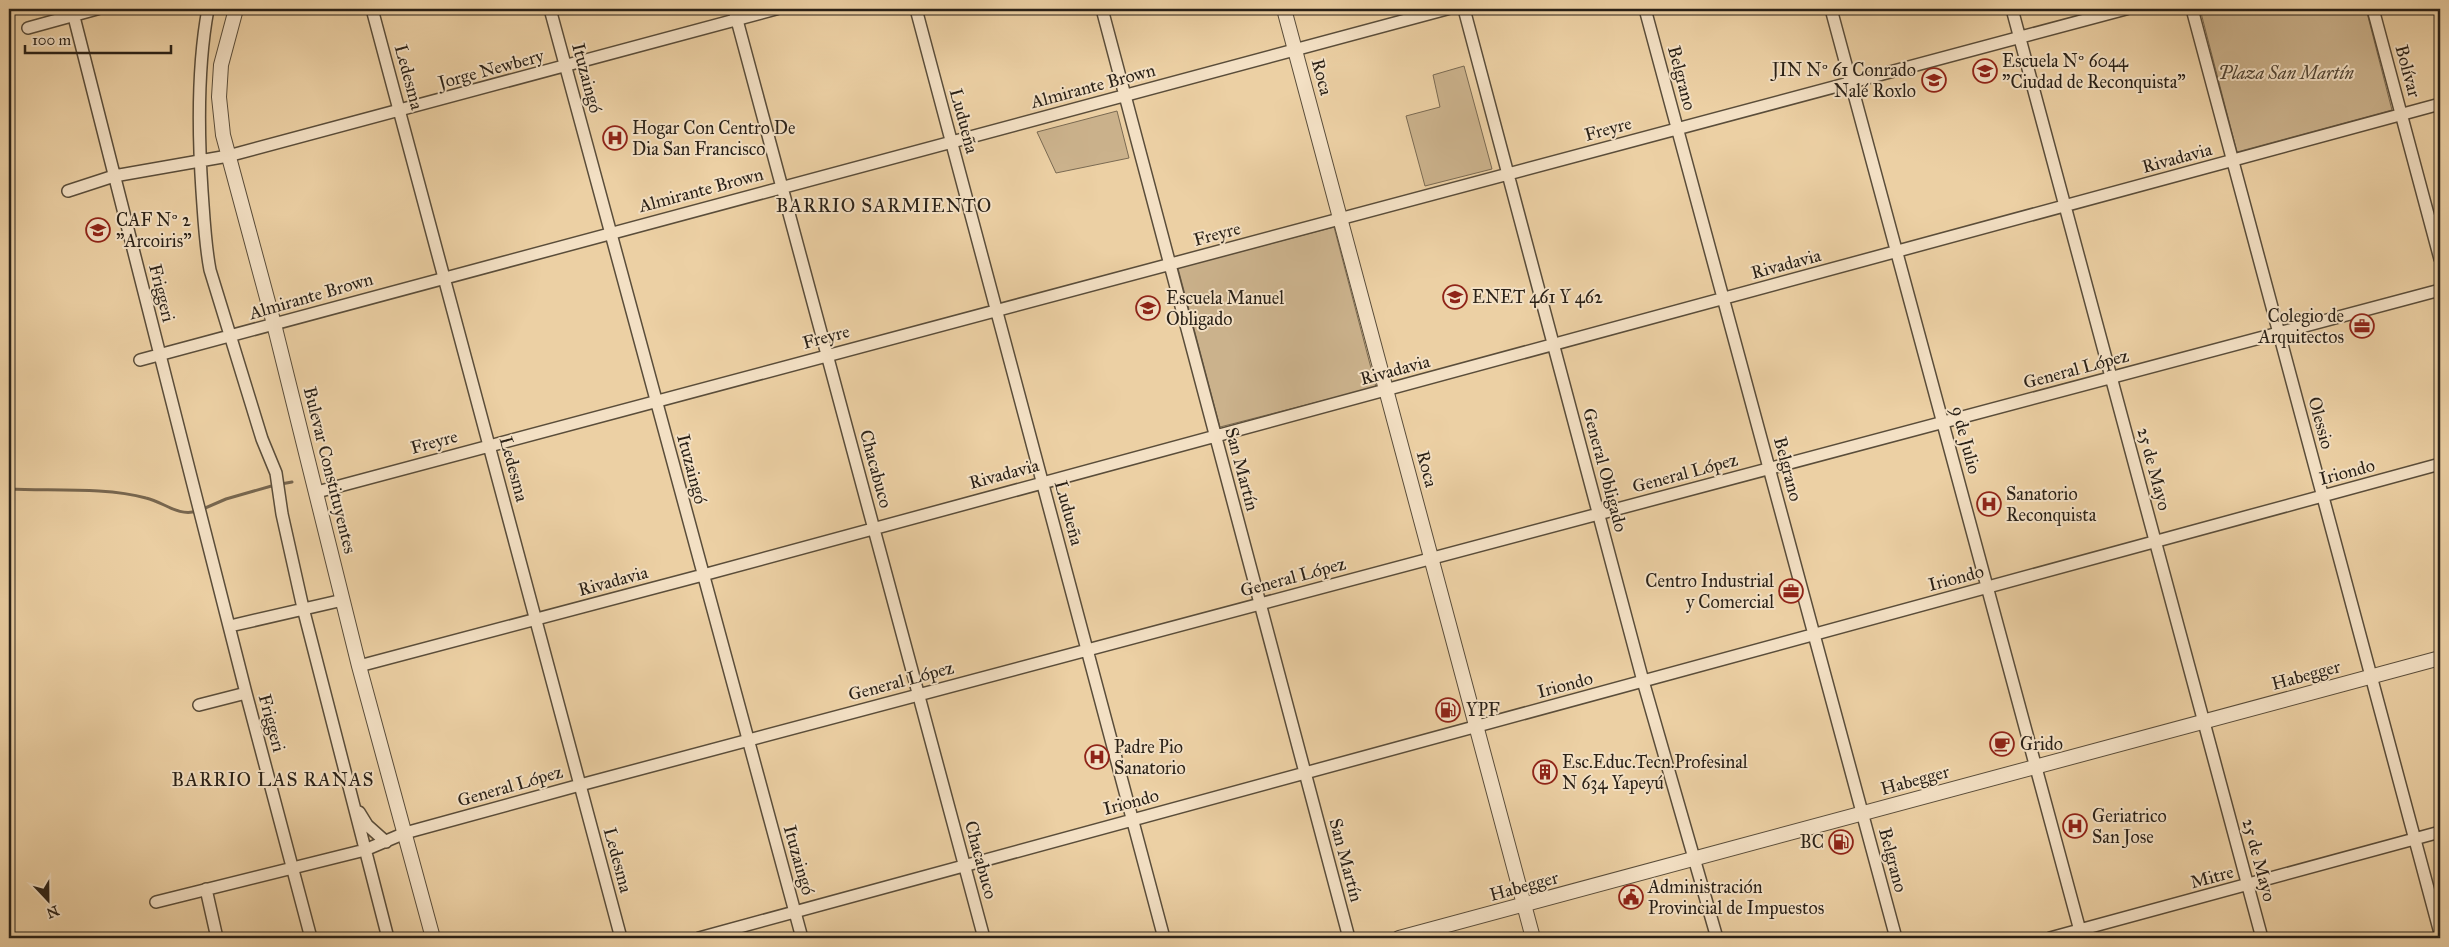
<svg xmlns="http://www.w3.org/2000/svg" width="2449" height="947" font-family="'IM FELL Great Primer',serif">
<style>
.green{fill:#cbb28c;stroke:#7a6a52}
.lines{fill:none;stroke-linecap:round;stroke-linejoin:round}
.stream{stroke:#77664f;stroke-width:3}
.minor-casing{stroke:#5a4d3a;stroke-width:14}
.tertiary-casing{stroke:#5a4d3a;stroke-width:16}
.minor{stroke:#f3e0c4;stroke-width:11}
.tertiary{stroke:#f3e0c4;stroke-width:14}
.labels{text-anchor:middle;stroke-width:4;stroke-linejoin:round;paint-order:stroke}
.poi-label{font-size:18px;fill:#2a2117;stroke:#f3e0c4;text-anchor:start}
.street-label{font-size:18px;fill:#2a2117;stroke:#f3e0c4}
.park-label{font-size:18px;font-style:italic;fill:#524534;stroke:#f3e0c4}
.neighbourhood-label{font-size:19px;letter-spacing:1px;fill:#2a2117;stroke:#f3e0c4}
</style>
<rect width="100%" height="100%" fill="#ecd0a4"/>
<filter id="stains"><feTurbulence type="fractalNoise" baseFrequency=".004" numOctaves="4"/><feColorMatrix values="0 0 0 0 .2 0 0 0 0 .09 0 0 0 0 .02 0 0 0 .5 -.17"/></filter>
<radialGradient id="worn" r=".72"><stop offset=".6" stop-color="#630" stop-opacity="0"/><stop offset="1" stop-color="#630" stop-opacity=".3"/></radialGradient>
<path class="green" d="M2200,9H2366L2392,110L2237,152Z
M1464,66L1492,169L1425,186L1406,116L1440,107L1433,75Z
M1117,111L1129,158L1056,173L1037,132Z
M1334,227L1376,387L1220,427L1178,268Z"/>
<g class="lines">
<path class="stream" d="M281,484L292,482
M9,489C51,491 106,487 146,498C164,502 178,517 197,511
M203,509L226,499L275,485"/>
<g class="minor-casing">
<path id="minor" d="M72,9L246,693L311,938
M208,9C197,68 198,131 202,191C204,218 205,244 210,270L262,439L276,473L282,514L303,608L388,938
M372,9L621,938
M550,9L802,938
M734,9L984,938
M916,9L1164,938
M1102,9L1349,938
M1464,9L1643,681L1717,938
M1645,9L1896,938
M1831,9L2082,938
M2012,9L2262,938
M2192,9L2440,933
M2373,9L2440,259
M28,28L97,9
M68,191L114,176L228,156L776,9
M140,360L1447,9
M317,492L2126,9
M230,626L343,600
M359,666L703,575L2440,104
M199,705L246,693
M359,812L367,825L386,842
M206,889L217,938
M156,902L365,850L405,833L580,785L2440,290
M699,938L2440,464
M2050,938L2440,832"/>
</g>
<g class="tertiary-casing">
<path id="tertiary" d="M236,9L221,65L219,97L223,135L274,324L359,666L433,938
M1284,9L1533,938
M1399,938L2440,658"/>
</g>
<use href="#minor" class="minor"/>
<use href="#tertiary" class="tertiary"/>
</g>
<defs>
<g id="school-ring" transform="scale(1.25)"><circle r="9.5" fill="#f3e0c4" stroke="#8f2418" stroke-width="1.5"/><path d="M0-5L7-2L0 1L-7-2ZM-4 1L0 2.5L4 1V4Q0 6-4 4Z" fill="#8f2418"/></g>
<g id="hospital-ring" transform="scale(1.25)"><circle r="9.5" fill="#f3e0c4" stroke="#8f2418" stroke-width="1.5"/><path d="M-5-5h3v3.5h4V-5h3V5h-3V1.5h-4V5h-3Z" fill="#8f2418"/></g>
<g id="office-ring" transform="scale(1.25)"><circle r="9.5" fill="#f3e0c4" stroke="#8f2418" stroke-width="1.5"/><path d="M-6-3h4V-5.5h4V-3h4V5H-6ZM-1-4.5V-3h2v-1.5ZM-6 0V1H6V0Z" fill="#8f2418"/></g>
<g id="fuel-ring" transform="scale(1.25)"><circle r="9.5" fill="#f3e0c4" stroke="#8f2418" stroke-width="1.5"/><path d="M-5.5-6h7V0h2V4h1.3V-2.5L3-4.5l.8-.8L6-3V5H2.5V1h-1V6h-7ZM-4.2-4.7v3.2H.2V-4.7Z" fill="#8f2418"/></g>
<g id="cafe-ring" transform="scale(1.25)"><circle r="9.5" fill="#f3e0c4" stroke="#8f2418" stroke-width="1.5"/><path d="M-5.5-4.5H6V0H3Q3 3.5 0 3.5H-2.5Q-5.5 3.5-5.5 0ZM3-3.2v2h1.7v-2ZM-6 4.5H4V6H-6Z" fill="#8f2418"/></g>
<g id="building-ring" transform="scale(1.25)"><circle r="9.5" fill="#f3e0c4" stroke="#8f2418" stroke-width="1.5"/><path d="M-4-6H4V6H1V3H-1V6H-4ZM-2.5-4.3h1.7v1.8h-1.7ZM.8-4.3h1.7v1.8H.8ZM-2.5-1h1.7V.8h-1.7ZM.8-1h1.7V.8H.8Z" fill="#8f2418"/></g>
<g id="civic-ring" transform="scale(1.25)"><circle r="9.5" fill="#f3e0c4" stroke="#8f2418" stroke-width="1.5"/><path d="M-.6-6.5H3V-4.5H.6V-3L4-1V1h2V6H-6V1h2V-1L-.6-3ZM-1.2 2.5V6h2.4V2.5Z" fill="#8f2418"/></g>
</defs>
<g fill-rule="evenodd">
<use href="#school-ring" x="1985" y="71"/>
<use href="#school-ring" x="1934" y="80"/>
<use href="#hospital-ring" x="615" y="138"/>
<use href="#school-ring" x="98" y="230"/>
<use href="#school-ring" x="1455" y="297"/>
<use href="#school-ring" x="1148" y="308"/>
<use href="#office-ring" x="2362" y="326"/>
<use href="#hospital-ring" x="1989" y="504"/>
<use href="#office-ring" x="1791" y="591"/>
<use href="#fuel-ring" x="1448" y="710"/>
<use href="#cafe-ring" x="2002" y="744"/>
<use href="#hospital-ring" x="1097" y="757"/>
<use href="#building-ring" x="1545" y="772"/>
<use href="#hospital-ring" x="2075" y="826"/>
<use href="#fuel-ring" x="1841" y="842"/>
<use href="#civic-ring" x="1631" y="897"/>
</g>
<g class="labels">
<g class="poi-label">
<text x="2002" y="67">Escuela Nº 6044<tspan x="2002" dy="21">"Ciudad de Reconquista"</tspan></text>
<text x="1916" y="76" text-anchor="end">JIN Nº 61 Conrado<tspan x="1916" dy="21">Nalé Roxlo</tspan></text>
<text x="632" y="134">Hogar Con Centro De<tspan x="632" dy="21">Dia San Francisco</tspan></text>
<text x="116" y="226">CAF Nº 2<tspan x="116" dy="21">"Arcoiris"</tspan></text>
<text x="1472" y="303">ENET 461 Y 462</text>
<text x="1166" y="304">Escuela Manuel<tspan x="1166" dy="21">Obligado</tspan></text>
<text x="2344" y="322" text-anchor="end">Colegio de<tspan x="2344" dy="21">Arquitectos</tspan></text>
<text x="2006" y="500">Sanatorio<tspan x="2006" dy="21">Reconquista</tspan></text>
<text x="1774" y="587" text-anchor="end">Centro Industrial<tspan x="1774" dy="21">y Comercial</tspan></text>
<text x="1466" y="716">YPF</text>
<text x="2020" y="750">Grido</text>
<text x="1114" y="753">Padre Pio<tspan x="1114" dy="21">Sanatorio</tspan></text>
<text x="1562" y="768">Esc.Educ.Tecn.Profesinal<tspan x="1562" dy="21">N 634 Yapeyú</tspan></text>
<text x="2092" y="822">Geriatrico<tspan x="2092" dy="21">San Jose</tspan></text>
<text x="1824" y="848" text-anchor="end">BC</text>
<text x="1648" y="893">Administración<tspan x="1648" dy="21">Provincial de Impuestos</tspan></text>
</g>
<g class="street-label">
<text transform="translate(491 69) rotate(-15)" y="6">Jorge Newbery</text>
<text transform="translate(2408 71) rotate(75)" y="6">Bolívar</text>
<text transform="translate(409 77) rotate(75)" y="6">Ledesma</text>
<text transform="translate(1322 77) rotate(75)" y="6">Roca</text>
<text transform="translate(587 78) rotate(75)" y="6">Ituzaingó</text>
<text transform="translate(1682 78) rotate(75)" y="6">Belgrano</text>
<text transform="translate(1093 86) rotate(-15)" y="6">Almirante Brown</text>
<text transform="translate(964 121) rotate(75)" y="6">Ludueña</text>
<text transform="translate(1608 129) rotate(-15)" y="6">Freyre</text>
<text transform="translate(2177 158) rotate(-15)" y="6">Rivadavia</text>
<text transform="translate(701 190) rotate(-15)" y="6">Almirante Brown</text>
<text transform="translate(1217 234) rotate(-15)" y="6">Freyre</text>
<text transform="translate(1786 264) rotate(-15)" y="6">Rivadavia</text>
<text transform="translate(162 293) rotate(76)" y="6">Friggeri</text>
<text transform="translate(311 296) rotate(-16)" y="6">Almirante Brown</text>
<text transform="translate(826 337) rotate(-15)" y="6">Freyre</text>
<text transform="translate(2076 369) rotate(-15)" y="6">General López</text>
<text transform="translate(1395 370) rotate(-15)" y="6">Rivadavia</text>
<text transform="translate(2321 423) rotate(75)" y="6">Olessio</text>
<text transform="translate(1966 440) rotate(75)" y="6">9 de Julio</text>
<text transform="translate(434 442) rotate(-15)" y="6">Freyre</text>
<text transform="translate(514 469) rotate(75)" y="6">Ledesma</text>
<text transform="translate(692 469) rotate(75)" y="6">Ituzaingó</text>
<text transform="translate(876 469) rotate(75)" y="6">Chacabuco</text>
<text transform="translate(1242 469) rotate(75)" y="6">San Martín</text>
<text transform="translate(1427 469) rotate(75)" y="6">Roca</text>
<text transform="translate(1788 469) rotate(75)" y="6">Belgrano</text>
<text transform="translate(2154 469) rotate(75)" y="6">25 de Mayo</text>
<text transform="translate(330 470) rotate(76)" y="6">Bulevar Constituyentes</text>
<text transform="translate(1605 470) rotate(75)" y="6">General Obligado</text>
<text transform="translate(2347 472) rotate(-15)" y="6">Iriondo</text>
<text transform="translate(1685 473) rotate(-15)" y="6">General López</text>
<text transform="translate(1004 474) rotate(-15)" y="6">Rivadavia</text>
<text transform="translate(1069 513) rotate(75)" y="6">Ludueña</text>
<text transform="translate(1293 577) rotate(-15)" y="6">General López</text>
<text transform="translate(1956 578) rotate(-15)" y="6">Iriondo</text>
<text transform="translate(613 581) rotate(-15)" y="6">Rivadavia</text>
<text transform="translate(2306 675) rotate(-15)" y="6">Habegger</text>
<text transform="translate(901 681) rotate(-15)" y="6">General López</text>
<text transform="translate(1565 685) rotate(-15)" y="6">Iriondo</text>
<text transform="translate(272 723) rotate(75)" y="6">Friggeri</text>
<text transform="translate(1915 780) rotate(-15)" y="6">Habegger</text>
<text transform="translate(510 786) rotate(-16)" y="6">General López</text>
<text transform="translate(1131 802) rotate(-15)" y="6">Iriondo</text>
<text transform="translate(618 860) rotate(75)" y="6">Ledesma</text>
<text transform="translate(799 860) rotate(74)" y="6">Ituzaingó</text>
<text transform="translate(981 860) rotate(75)" y="6">Chacabuco</text>
<text transform="translate(1346 860) rotate(75)" y="6">San Martín</text>
<text transform="translate(1893 860) rotate(75)" y="6">Belgrano</text>
<text transform="translate(2259 860) rotate(75)" y="6">25 de Mayo</text>
<text transform="translate(2212 877) rotate(-15)" y="6">Mitre</text>
<text transform="translate(1524 886) rotate(-15)" y="6">Habegger</text>
</g>
<g class="park-label">
<text x="2286" y="79">Plaza San Martín</text>
</g>
<g class="neighbourhood-label">
<text x="884" y="212">BARRIO SARMIENTO</text>
<text x="273" y="786">BARRIO LAS RANAS</text>
</g>
</g>
<rect width="2449" height="947" fill="none" stroke="#ecd0a4" stroke-width="30"/>
<rect x="10" y="10" width="2429" height="927" fill="none" stroke="#2a2117" stroke-width="2.5"/>
<rect x="15" y="15" width="2419" height="917" fill="none" stroke="#2a2117"/>
<g transform="translate(48 900) rotate(158)" stroke="#f3e0c4" stroke-width="4" paint-order="stroke">
<path d="M0-4L9 19L0 12L-9 19Z" fill="#2a2117"/>
<text y="-8" font-size="14" font-weight="bold" text-anchor="middle" fill="#2a2117">N</text>
</g>
<path d="M25 45v8h146v-8" fill="none" stroke="#2a2117" stroke-width="2.5"/>
<text x="32" y="45" font-size="15" fill="#2a2117" stroke="#f3e0c4" stroke-width="4" paint-order="stroke">100 m</text>
<rect width="100%" height="100%" filter="url(#stains)"/>
<rect width="100%" height="100%" fill="url(#worn)"/>
</svg>
